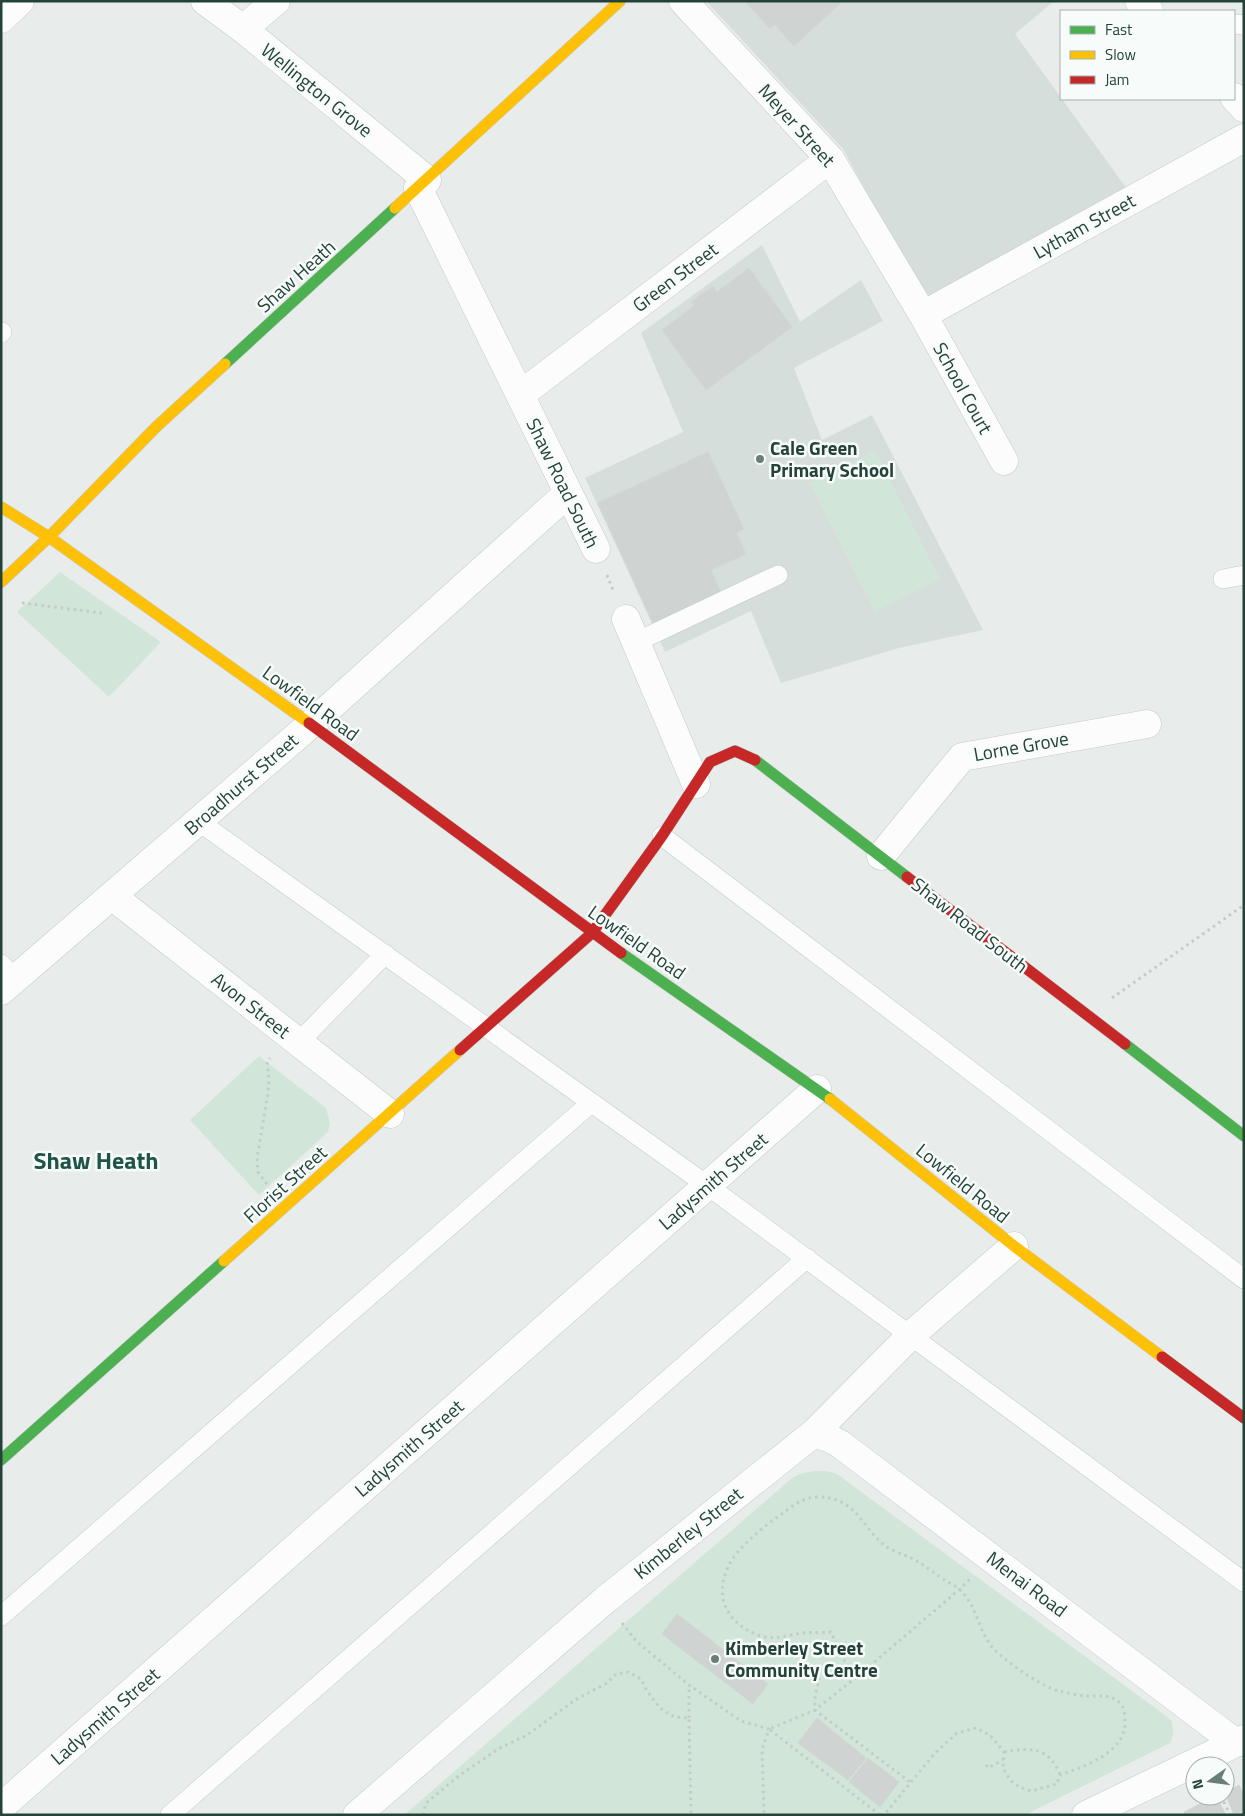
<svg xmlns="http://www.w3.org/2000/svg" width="1245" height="1816" font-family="'Titillium Web',sans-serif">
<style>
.built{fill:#d6dedb}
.green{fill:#d1e6d8}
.building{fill:#cfd4d2;stroke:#d1d6d4}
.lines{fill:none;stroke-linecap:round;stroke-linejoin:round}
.lane-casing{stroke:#c5cac8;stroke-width:20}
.street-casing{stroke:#c5cac8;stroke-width:29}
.fast-casing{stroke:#c3cbc8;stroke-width:12}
.slow-casing{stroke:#c3cbc8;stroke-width:12}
.jam-casing{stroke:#c3cbc8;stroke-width:12}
.path{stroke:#c3ccca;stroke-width:3;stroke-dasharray:2.5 4;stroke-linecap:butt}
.lane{stroke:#fcfcfc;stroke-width:19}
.street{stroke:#fcfcfc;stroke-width:28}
.fast{stroke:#4caf50;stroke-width:11}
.slow{stroke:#ffc107;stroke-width:11}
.jam{stroke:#c62828;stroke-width:11}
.poi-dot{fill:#697e78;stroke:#f7fbf9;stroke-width:2}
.labels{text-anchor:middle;stroke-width:5;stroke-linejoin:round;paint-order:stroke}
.street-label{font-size:19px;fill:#24423a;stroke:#f7fbf9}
.poi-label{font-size:19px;font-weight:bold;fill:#24423a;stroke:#f7fbf9;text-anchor:start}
.district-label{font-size:24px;font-weight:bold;fill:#1f5548;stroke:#f7fbf9}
</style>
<rect width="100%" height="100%" fill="#e8edeb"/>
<path class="built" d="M706,1H1054L1015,34L1130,193L926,301L843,149Z
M762,245L800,322L861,280L883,321L794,368L822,440L872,415L983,630L899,648L781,683L751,611L665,652L585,478L683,432L641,333Z"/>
<path class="green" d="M875,451L940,579L875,612L810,483Z
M60,572L161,642L109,697L17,612Z
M259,1056L326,1108L330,1123L328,1132L259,1195L190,1120Z
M826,1471L837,1474L1158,1710L1172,1721L1173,1735L1170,1743L1025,1815H404L792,1478C802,1471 814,1471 826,1471Z"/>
<path class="building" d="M745,1H800L770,29Z
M800,1H843L794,46L775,25Z
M749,268L792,327L706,390L662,330L694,306L691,302L713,286L717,292Z
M708,452L744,529L736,533L746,554L711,570L721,594L654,625L598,503Z
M677,1614L768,1684L753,1704L662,1634Z
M817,1718L866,1758L848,1780L798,1743Z
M868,1758L899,1782L880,1807L849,1782Z
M1239,1785L1244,1795V1815H1234L1225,1793Z
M1216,1796L1226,1815H1206L1200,1804Z
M1200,1804L1206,1815H1185L1184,1812Z"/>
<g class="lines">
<g class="lane-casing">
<path id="lane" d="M1234,24L1244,25
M1,333L2,332
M1223,579L1244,575
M636,642L778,575
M198,821L708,1186L1244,1582
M662,836L1244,1279
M1,964L15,979
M299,1042L385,954
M1,1616L591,1103
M170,1815L807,1258"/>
</g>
<g class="street-casing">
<path id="street" d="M205,1L243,29L427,180
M683,1L830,159L923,315L1004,461
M1139,1L1149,11
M1,19L20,1
M243,29L276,1
M1234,97L1244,108
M418,188L596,549
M923,315L1244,138
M520,395L830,159
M626,619L696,784
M881,856L962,757L1147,724
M112,896L390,1114
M1,991L311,724L567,494
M814,1433L827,1437L840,1444L1236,1743
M1,1807L817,1089
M357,1815L605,1600L814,1433L911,1335L1014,1246
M1086,1815L1244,1739"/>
</g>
<g class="fast-casing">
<path id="fast" d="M225,364L395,208
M755,760L907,877
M621,953L830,1099
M1125,1044L1244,1136
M1,1460L224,1261"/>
</g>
<g class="slow-casing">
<path id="slow" d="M395,208L620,1
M1,507L49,537L309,723
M1,582L49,537L156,427L225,364
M830,1099L1014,1246L1162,1357
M224,1261L460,1050"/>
</g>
<g class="jam-casing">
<path id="jam" d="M309,723L621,953
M907,877L1125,1044
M460,1050L592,933L662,836L710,762L735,751L755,760
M1162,1357L1244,1418"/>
</g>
<path class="path" d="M607,575L614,592
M22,603L102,613
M1112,998L1244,905
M267,1184L258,1172L257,1158L268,1093L269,1078L267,1062L270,1058
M622,1623L636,1641L689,1685L741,1721L769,1729L762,1750L764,1815
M817,1671L819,1680L815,1696V1710L910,1782
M858,1676L844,1660L831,1632C822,1633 812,1632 803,1633C788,1635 773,1641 758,1635C720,1621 712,1586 736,1554C748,1540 764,1526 779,1516C791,1507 801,1498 817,1497C826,1497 835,1498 843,1503C860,1512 868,1532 883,1544C890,1550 902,1554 911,1558C923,1564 931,1571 943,1579C948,1583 955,1585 959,1589C977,1604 978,1632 994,1649C1006,1662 1042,1687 1059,1691C1067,1693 1077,1695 1085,1696C1098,1697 1108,1693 1119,1702C1123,1705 1125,1714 1125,1719C1128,1752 1085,1766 1060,1775L1057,1784L1031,1791L1019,1787L1010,1780L1003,1768L1004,1752L990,1735L976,1728L957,1733L935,1753L884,1815
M689,1718V1685
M1004,1752C1031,1747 1049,1747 1060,1775
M986,1765L988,1768L1003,1760
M1221,1796L1230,1815
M423,1815L426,1803L460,1775L500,1748L527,1735L575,1700L607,1683L616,1674L628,1672L641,1679L647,1691L660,1708L674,1717L689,1718L691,1815
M880,1815L769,1729L815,1710L858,1676L960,1589L970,1579"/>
<use href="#lane" class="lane"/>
<use href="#street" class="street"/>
<use href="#fast" class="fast"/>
<use href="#slow" class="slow"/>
<use href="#jam" class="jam"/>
</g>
<g class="poi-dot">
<circle cx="760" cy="459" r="5"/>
<circle cx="715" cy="1659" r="5"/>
</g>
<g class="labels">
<g class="street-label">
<text transform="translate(317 90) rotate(39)" y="7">Wellington Grove</text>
<text transform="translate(797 125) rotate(48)" y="7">Meyer Street</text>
<text transform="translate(1084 226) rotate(-29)" y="7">Lytham Street</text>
<text transform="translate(296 276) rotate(-42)" y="7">Shaw Heath</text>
<text transform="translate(675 277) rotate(-37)" y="7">Green Street</text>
<text transform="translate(963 388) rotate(61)" y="7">School Court</text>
<text transform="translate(563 483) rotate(64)" y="7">Shaw Road South</text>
<text transform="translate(311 703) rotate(36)" y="7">Lowfield Road</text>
<text transform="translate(1021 746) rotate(-10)" y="7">Lorne Grove</text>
<text transform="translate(241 784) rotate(-41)" y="7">Broadhurst Street</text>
<text transform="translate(970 925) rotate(38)" y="7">Shaw Road South</text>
<text transform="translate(637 942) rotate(35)" y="7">Lowfield Road</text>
<text transform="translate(251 1005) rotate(38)" y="7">Avon Street</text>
<text transform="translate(713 1181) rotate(-41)" y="7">Ladysmith Street</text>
<text transform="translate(963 1183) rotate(39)" y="7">Lowfield Road</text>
<text transform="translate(285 1184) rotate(-42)" y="7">Florist Street</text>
<text transform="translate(409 1448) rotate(-41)" y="7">Ladysmith Street</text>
<text transform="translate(688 1533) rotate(-39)" y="7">Kimberley Street</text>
<text transform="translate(1027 1584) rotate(37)" y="7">Menai Road</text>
<text transform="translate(105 1716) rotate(-41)" y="7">Ladysmith Street</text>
</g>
<g class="poi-label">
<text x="770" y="455">Cale Green<tspan x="770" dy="22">Primary School</tspan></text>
<text x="725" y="1655">Kimberley Street<tspan x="725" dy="22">Community Centre</tspan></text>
</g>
<g class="district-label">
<text x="96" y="1169">Shaw Heath</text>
</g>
</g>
<rect width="1245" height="1816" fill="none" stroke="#24423a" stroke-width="5"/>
<rect x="1060" y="10" width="175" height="90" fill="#f7fbf9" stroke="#a3b1ad"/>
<rect x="1070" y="26" width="25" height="8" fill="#4caf50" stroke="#a3b1ad"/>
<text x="1105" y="35" font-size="15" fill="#24423a">Fast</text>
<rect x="1070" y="51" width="25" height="8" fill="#ffc107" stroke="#a3b1ad"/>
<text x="1105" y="60" font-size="15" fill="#24423a">Slow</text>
<rect x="1070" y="76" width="25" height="8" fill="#c62828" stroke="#a3b1ad"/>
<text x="1105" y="85" font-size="15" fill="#24423a">Jam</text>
<g transform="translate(1210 1781) rotate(256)"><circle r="24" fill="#f7fbf9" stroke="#a3b1ad"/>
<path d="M0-4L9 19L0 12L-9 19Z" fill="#697e78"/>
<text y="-8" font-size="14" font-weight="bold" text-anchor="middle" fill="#24423a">N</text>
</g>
</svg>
